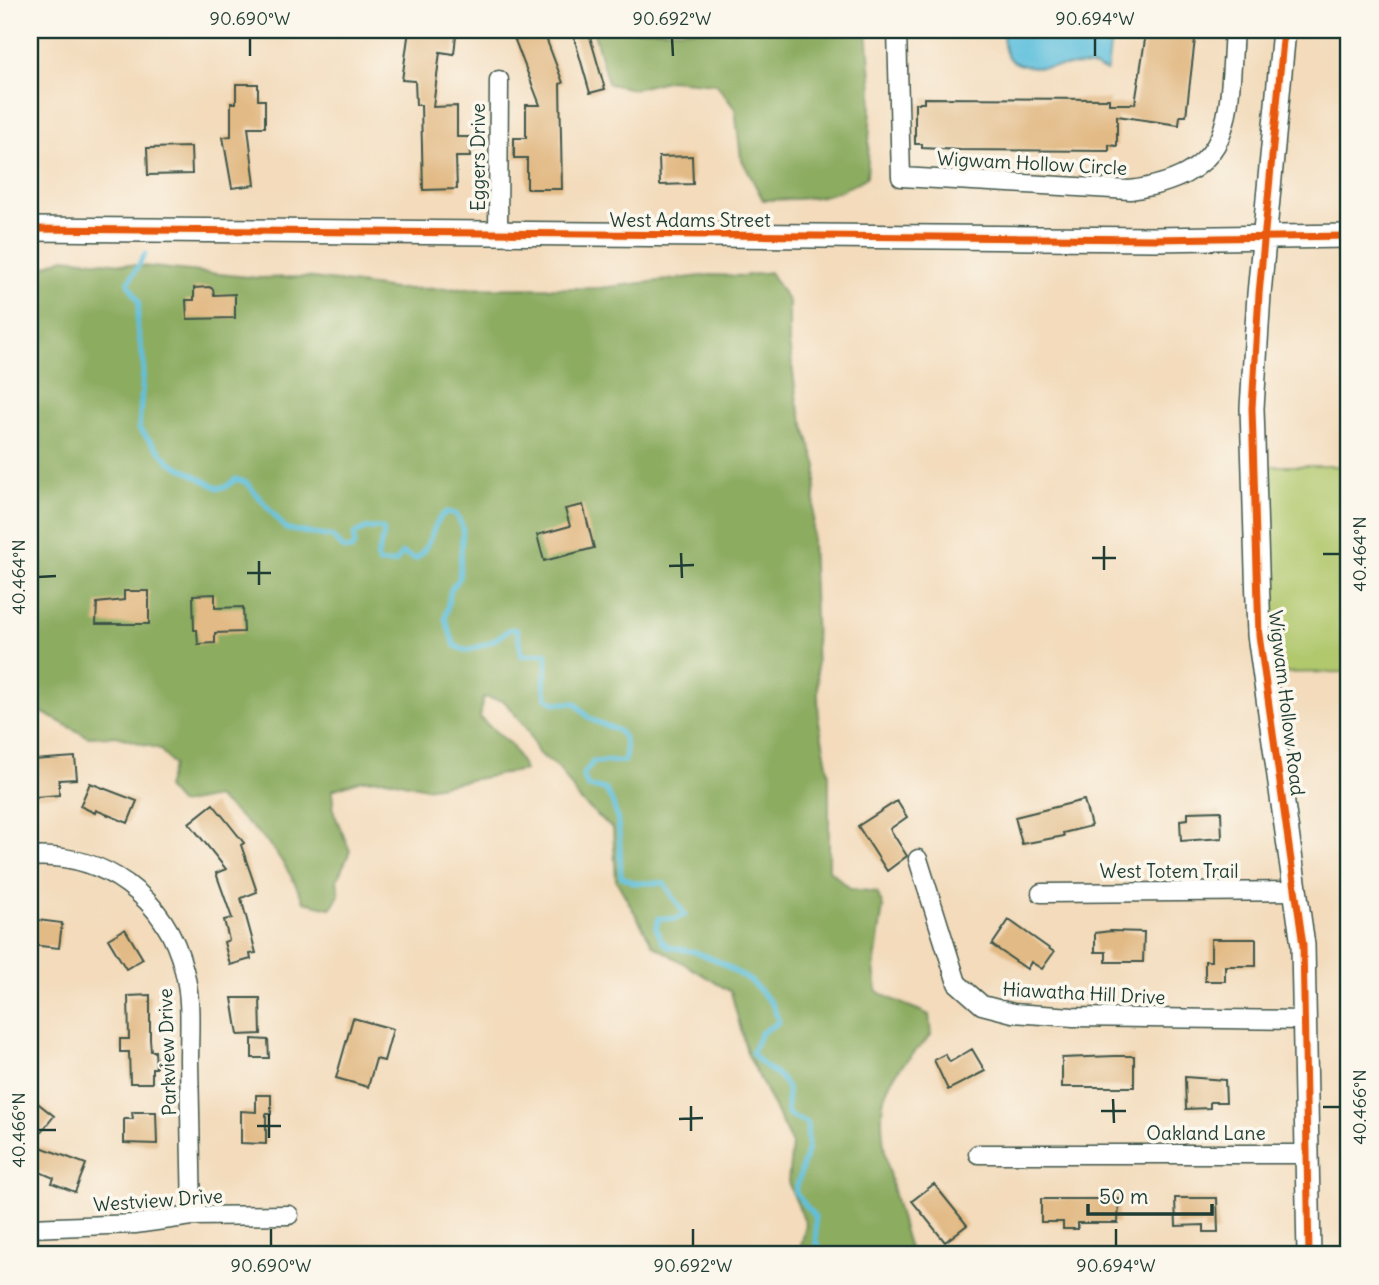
<svg xmlns="http://www.w3.org/2000/svg" width="1379" height="1285" font-family="Delius,sans-serif">
<style>
.green{fill:#b1c86d;stroke:#688250;stroke-width:2}
.forest{fill:#8cac60;stroke:#56744a;stroke-width:2}
.water{fill:#5fc0dd;stroke:#3f7e88;stroke-width:2}
.lines{fill:none;stroke-linecap:round;stroke-linejoin:round}
.stream{stroke:#5fc0dd;stroke-width:5}
.building{fill:#e2ba85}
.minor-casing{stroke:#3f5548;stroke-width:21}
.tertiary-casing{stroke:#3f5548;stroke-width:26}
.minor{stroke:#fff;stroke-width:18}
.tertiary{stroke:#fff;stroke-width:23}
.cycleway-casing{stroke:#fbf7ec;stroke-width:11}
.cycleway{stroke:#e8590c;stroke-width:7}
.ticks{fill:none;stroke:#1f3d34;stroke-width:2.5}
.labels{text-anchor:middle;stroke-width:7;stroke-linejoin:round;paint-order:stroke}
.street-label{font-size:19px;fill:#1f3d34;stroke:#fbf7ec}
.neatline{fill:none;stroke:#1f3d34;stroke-width:2.5}
.ticks-label{font-size:18px;text-anchor:middle;fill:#1f3d34}
</style>
<rect width="100%" height="100%" fill="#fbf7ec"/>
<filter id="ink" filterUnits="userSpaceOnUse"><feTurbulence type="fractalNoise" baseFrequency=".0143" numOctaves="2"/><feDisplacementMap in="SourceGraphic" scale="14" xChannelSelector="R" yChannelSelector="G"/><feConvolveMatrix kernelMatrix="1 2 1 2 8 2 1 2 1" color-interpolation-filters="sRGB"/></filter>
<filter id="wash" filterUnits="userSpaceOnUse"><feTurbulence type="fractalNoise" baseFrequency=".00686" numOctaves="4" result="noise"/><feDisplacementMap in="SourceGraphic" scale="28" xChannelSelector="R" yChannelSelector="G"/><feGaussianBlur stdDeviation="1.57" result="paint"/><feColorMatrix in="noise" values="0 0 0 0 0 0 0 0 0 0 0 0 0 0 0 0 0 1.4 0 .05"/><feComposite in="paint" operator="in"/></filter>
<g filter="url(#wash)">
<rect width="100%" height="100%" fill="#f3dbbc"/>
<path class="green" d="M1254,466H1349V672L1265,673Z"/>
<path class="forest" d="M593,30H867L872,90L867,177C829,201 806,199 763,200L741,158L735,109L716,84L670,80L634,89L608,84Z
M64,258L258,278L306,277L394,289L600,288L710,275L743,276L770,272L789,302V343L797,402L817,466L812,540L819,722L829,775V870L851,889L877,892L883,907L874,968L877,991C893,1002 911,1006 929,1015L931,1035C914,1054 893,1070 885,1095C873,1130 900,1219 911,1255H799L806,1224L788,1182L792,1144L747,1053L731,992L653,945L616,880L613,829L580,800L559,768L538,753L528,731L504,701L483,697L480,718L512,746L525,770L426,788L386,779L362,780L332,790L334,813L350,851L337,880L339,895L331,908L304,902C279,847 262,835 216,797L180,804L166,788L173,765L160,749L116,736L88,737L34,708L30,687L38,655L30,578V278L32,272Z"/>
<path class="water" d="M1003,30H1112L1107,71C1101,70 1097,67 1091,66C1070,62 1024,76 1008,57C1003,50 1003,38 1003,30Z"/>
<g class="lines">
<path class="stream" d="M145,254L128,283L139,302L137,326L144,363L139,429L170,462L218,488L226,487L236,479L247,483L286,529L333,537
M335,540L344,549H352L355,545L354,534L368,528H382L384,533L377,558L379,563H395L402,553L415,559C431,549 431,523 446,512L456,514L463,528L459,579L451,589L445,619L455,646L467,651L493,641L510,629L517,630L522,656L546,653C551,670 539,674 547,698L555,703H575C581,708 584,715 591,719C614,732 629,724 625,761L593,762L583,775L588,787L605,789C623,815 619,846 621,876L634,883H664L685,915L675,919L659,918L656,928L662,941L669,947L696,952L718,961L752,982L772,1004L779,1022L761,1033L752,1053C761,1067 780,1073 786,1086C791,1097 784,1104 788,1114L807,1123L808,1148L795,1192L815,1217L816,1242L825,1255"/>
</g>
<g id="blocks">
<path class="building" d="M409,30H445L444,34L456,35L454,54L440,52L433,107L457,106V137H469L470,157H456L457,189L423,190L421,105H416L415,81L402,80Z
M528,30H543L563,83L560,84L562,189H527V158H514V138H526V105H540L513,35Z
M572,30H588L605,89L590,93Z
M1151,30H1192L1191,38L1195,39L1186,116H1180L1179,125L1117,116V146L1109,145V151L960,150L922,148V144H915V103H924V98L1109,99V104H1135L1146,33H1150Z
M236,84H258V100H265V127H248L255,185L232,188L223,137L231,136V103H236Z
M191,147L192,174L148,175L147,148Z
M692,156L693,184L660,185L659,157Z
M209,287L213,289L214,295L235,294V318L187,319L186,300H194V288Z
M583,505L594,548L544,561L537,535L570,526L565,509Z
M124,591H149V624H96L97,603L124,600Z
M215,594V608L243,607L244,632L215,633V643L198,644L197,630H194L193,595Z
M75,757L77,779L59,780V795L35,797L33,760Z
M90,783L137,801L128,823L96,810L95,813L80,806Z
M1084,800L1091,826L1063,833L1064,836L1022,844L1015,817Z
M897,801L907,817L890,829L907,856L887,871L858,826Z
M213,804L244,843L241,845L257,892L241,898L256,953L250,954L251,959L230,965L224,942L229,940L224,920L232,918L216,873L226,869L189,823Z
M1221,811L1222,838L1181,841L1180,820L1188,819V812Z
M30,919L62,923L59,948L30,945Z
M1009,920L1054,952L1042,969L1031,962L1027,969L992,945Z
M125,929L143,959L126,969L108,939Z
M1111,931L1144,932L1143,962H1106V952H1095V933Z
M1211,939H1256V966H1225V981H1205V961H1211Z
M150,995V1039L151,1051H155L156,1068H152V1083H130L129,1052H120V1039H129L128,996Z
M232,998H260L261,1034L238,1035Z
M353,1018L393,1029L384,1061L376,1059L368,1087L336,1078Z
M252,1039L268,1040L269,1058H252Z
M972,1049L985,1071L948,1090L934,1060L945,1054L950,1062Z
M1115,1056H1134V1087H1062V1058Z
M1185,1077L1225,1080L1226,1102H1210V1108L1186,1109Z
M256,1095H271V1114H266V1144L241,1143V1111L256,1112Z
M30,1097L54,1116L38,1136L30,1130Z
M132,1112H156L157,1144L124,1143V1119H133Z
M38,1146L86,1164L75,1192L52,1183L54,1178L30,1168Z
M934,1184L967,1225L945,1242L912,1201Z
M1175,1198H1217L1218,1232H1204V1225L1176,1226Z
M1041,1199H1119L1118,1223H1078V1229H1063V1222H1041Z"/>
</g>
</g>
<g filter="url(#ink)">
<use href="#blocks" fill-opacity="0" stroke="#3f5548" stroke-width="2"/>
<g class="lines">
<g class="minor-casing">
<path id="minor" d="M897,30L901,177L1130,190C1236,175 1228,119 1234,30
M498,235L499,80
M30,857C103,852 166,897 184,970C192,999 189,1031 189,1061C190,1112 191,1164 192,1216
M918,859L957,983L982,1005L1013,1013L1073,1017L1305,1020
M1041,893L1297,891
M978,1154H1308
M30,1228L135,1224L192,1216L289,1215"/>
</g>
<g class="tertiary-casing">
<path id="tertiary" d="M1284,30L1259,294L1252,408L1259,635L1303,945L1309,1255
M30,229L1155,239L1349,236"/>
</g>
<use href="#minor" class="minor"/>
<use href="#tertiary" class="tertiary"/>
<g class="cycleway-casing">
<path id="cycleway" d="M1284,30L1259,294L1252,408L1259,635L1303,945L1309,1255
M30,229L1155,239L1349,236"/>
</g>
<use href="#cycleway" class="cycleway"/>
</g>
</g>
<path class="ticks" d="M250,38V56M672,38L673,56M1095,38V56M1104,546V570M681,553L682,578M1323,554H1340M1092,558H1116M259,561V585M669,566L694,565M247,573H271M38,577L56,576M1113,1099L1114,1123M691,1106V1131M1323,1107H1340M1101,1111H1126M269,1114V1138M679,1119L703,1118M257,1126H281M38,1130H56M271,1229V1246M693,1229V1246M1116,1229V1246"/>
<g class="labels">
<g class="street-label">
<text transform="translate(478 157) rotate(-90)" y="7">Eggers Drive</text>
<text transform="translate(1032 163) rotate(3)" y="7">Wigwam Hollow Circle</text>
<text x="690" y="227">West Adams Street</text>
<text transform="translate(1287 703) rotate(83)" y="7">Wigwam Hollow Road</text>
<text x="1169" y="878">West Totem Trail</text>
<text transform="translate(1084 993) rotate(3)" y="7">Hiawatha Hill Drive</text>
<text transform="translate(167 1052) rotate(-92)" y="7">Parkview Drive</text>
<text x="1206" y="1140">Oakland Lane</text>
<text transform="translate(158 1200) rotate(-4)" y="7">Westview Drive</text>
</g>
</g>
<rect width="1379" height="1285" fill="none" stroke="#fbf7ec" stroke-width="77"/>
<path d="M1088 1204v10h124v-10" fill="none" stroke="#1f3d34" stroke-width="3.5"/>
<text x="1099" y="1204" font-size="21" fill="#1f3d34" stroke="#fbf7ec" stroke-width="5" paint-order="stroke">50 m</text>
<rect x="38" y="38" width="1302" height="1208" class="neatline"/>
<g class="ticks-label">
<text x="250" y="25">90.690°W</text>
<text x="672" y="25">90.692°W</text>
<text x="1095" y="25">90.694°W</text>
<text transform="translate(1360 554) rotate(-90)" y="6">40.464°N</text>
<text transform="translate(19 577) rotate(-90)" y="6">40.464°N</text>
<text transform="translate(1360 1107) rotate(-90)" y="6">40.466°N</text>
<text transform="translate(19 1130) rotate(-90)" y="6">40.466°N</text>
<text x="271" y="1272">90.690°W</text>
<text x="693" y="1272">90.692°W</text>
<text x="1116" y="1272">90.694°W</text>
</g>
</svg>
